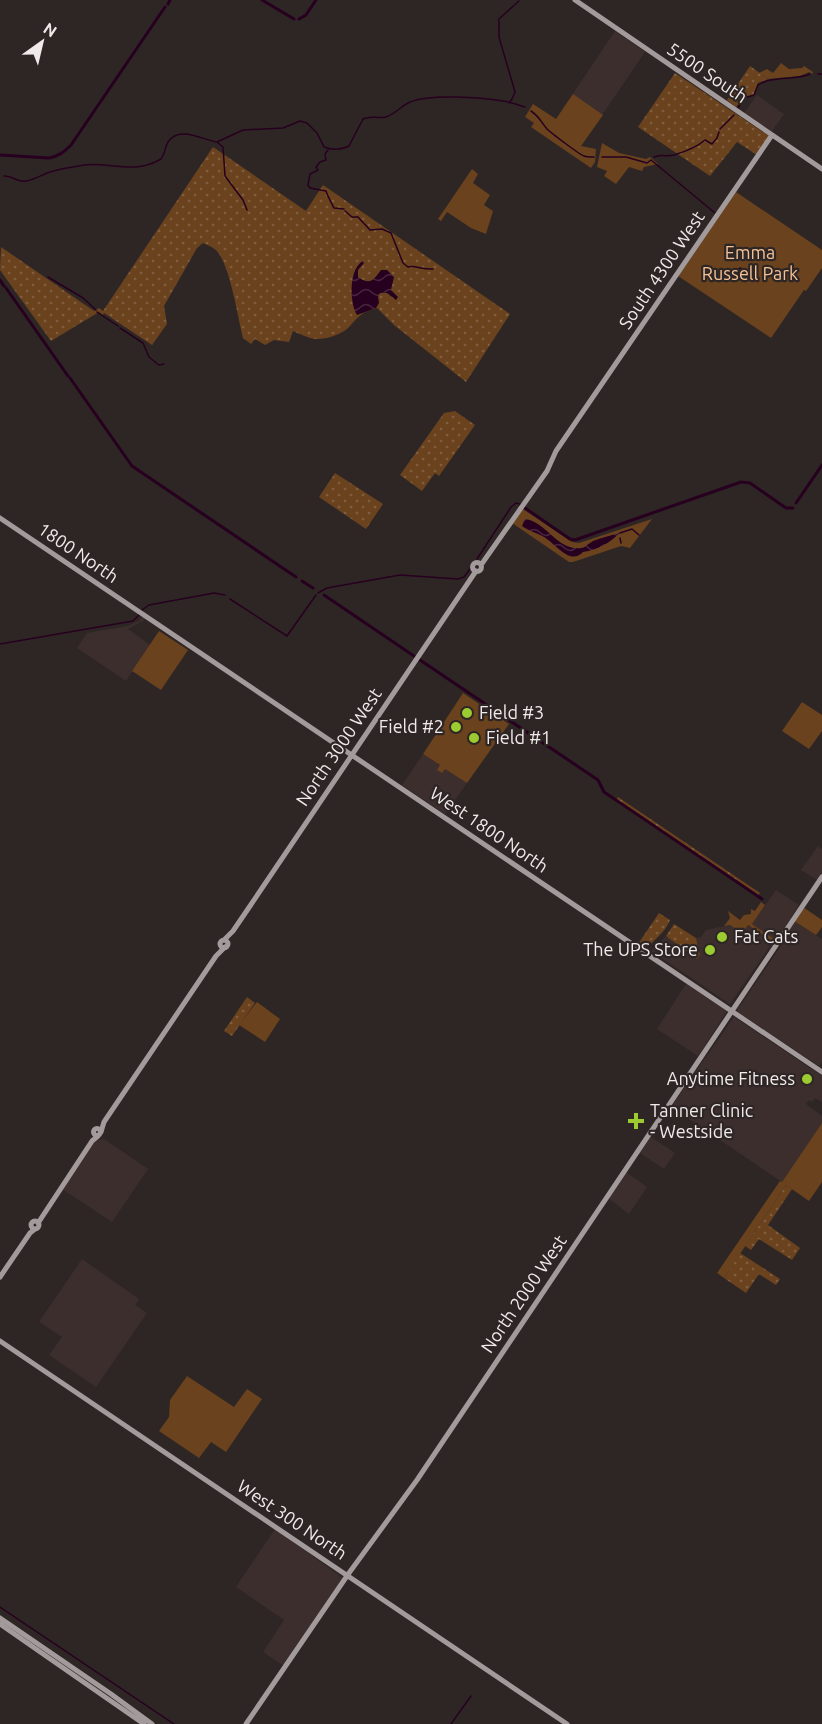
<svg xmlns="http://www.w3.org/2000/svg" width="822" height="1724" font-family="Ubuntu,sans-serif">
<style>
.built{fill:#3d2e2e}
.grass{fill:url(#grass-dots)}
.green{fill:#6a421d}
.water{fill:url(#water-waves)}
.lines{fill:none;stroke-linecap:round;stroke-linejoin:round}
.stream{stroke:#27001f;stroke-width:1.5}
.canal{stroke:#27001f;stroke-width:3}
.major{stroke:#a39a9c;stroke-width:5}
.poi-dot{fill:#9cca31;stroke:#2e2625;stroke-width:2}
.labels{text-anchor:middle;stroke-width:4.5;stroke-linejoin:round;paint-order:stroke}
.street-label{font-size:18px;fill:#f0eaea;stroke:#2e2625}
.park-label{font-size:18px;fill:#f4c196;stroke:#2e2625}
.poi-label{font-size:18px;fill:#f0eaea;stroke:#2e2625;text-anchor:start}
</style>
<defs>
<pattern id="grass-dots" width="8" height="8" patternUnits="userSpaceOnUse" patternTransform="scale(1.5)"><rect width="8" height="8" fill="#6a421d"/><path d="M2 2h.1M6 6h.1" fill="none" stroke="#805d3e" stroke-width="1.8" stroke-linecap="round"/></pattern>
<pattern id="water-waves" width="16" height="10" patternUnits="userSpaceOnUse" patternTransform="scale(1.5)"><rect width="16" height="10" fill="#27001f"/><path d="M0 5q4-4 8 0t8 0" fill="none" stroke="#472540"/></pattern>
</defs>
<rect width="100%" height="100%" fill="#2e2625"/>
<path class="built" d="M615,31L645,52L583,143L554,122Z
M757,95L784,114L772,131L744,113Z
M143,616L146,619L128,629L150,645L126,681L77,648L87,633L128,626L139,621Z
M423,754L467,783L445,814L402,785Z
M818,846L822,849V873L817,880L801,870Z
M776,890L799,905L776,941L752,924Z
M794,921L822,939V1061L819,1066L738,1012L737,1010L783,943Z
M730,925H747L773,942L730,1004L651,951L666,936L697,957L700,955L696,938L701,937L706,930Z
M686,984L727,1011L698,1056L657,1029Z
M734,1017L822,1076V1102L815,1098L812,1102L809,1100L806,1104L822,1116V1123L782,1182L671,1107Z
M651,1137L675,1153L664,1169L640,1153Z
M104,1139L148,1169L112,1222L62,1189L95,1141Z
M626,1172L647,1187L629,1214L608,1198Z
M82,1259L139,1299L135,1305L147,1313L96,1387L49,1355L62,1337L39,1322Z
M275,1529L343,1578L284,1666L263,1652L284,1620L236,1587Z"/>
<path class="grass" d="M750,66L768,79L758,83L754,95L743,98L736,107L727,100Z
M675,73L769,136L757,155L737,142L710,176L638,127Z
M213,147L306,211L323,185L510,314L466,382L394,325L377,308C362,312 360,315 350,326C343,334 326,340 315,339C308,338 300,334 293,331L289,342L274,340L265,345L255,339L251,344L243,338C238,318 230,264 216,250C213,247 207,245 203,243L197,248L164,306L167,324L152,345L104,313L103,315L99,312L51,341L0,270L1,247L94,311L99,308L103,311Z
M455,411L475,425L439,476L435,473L422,491L400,475L444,413Z
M335,473L383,504L366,529L319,497Z
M618,797L760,893L757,897L615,801Z
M659,913L670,920C665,933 654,939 646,950L638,944Z
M674,924L696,938L700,955L697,959L666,936Z
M247,997L255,1003L232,1036L224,1031Z
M786,1185L792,1189L768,1225L800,1248L792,1260L759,1239L751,1250L745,1246Z
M740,1253L780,1279L776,1285L759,1274L746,1293L724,1278Z"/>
<path class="green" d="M781,63L789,69L802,68L804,66L813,72L812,74L809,72L800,76L768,79L759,73L767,69L773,73Z
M573,94L603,115L581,146L596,149L595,162L591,168L531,127L534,123L525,117L533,104L556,119Z
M602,143L619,153L646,159L650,157L658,164L644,167L642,171L629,167L616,184L604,176L607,171L597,167Z
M472,169L478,174L473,183L490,195L484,205L493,211L486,234L471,228L447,212L441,221L438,219Z
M736,192L822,250V268L806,291L804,290L771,338L678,276Z
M523,509L572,542L579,543L652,519L630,548L621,546L573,562H569L512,523Z
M159,631L188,650L161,690L132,671Z
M463,693L509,724L467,783L445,769L442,773L437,770L440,765L423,754Z
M802,702L822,715V731L809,749L782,731Z
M761,902L765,905L752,924L774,939L773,942L748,925L742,933L730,925L724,926L730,918L728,911L740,920L744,915L751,914V909L755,911Z
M803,907L822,920V927L816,935L794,921Z
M257,1002L280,1019L265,1042L239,1025Z
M822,1123V1182L809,1201L786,1185L724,1278L717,1273L780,1181L782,1182Z
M187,1376L234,1407L247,1389L262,1399L226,1452L211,1442L199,1458L159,1431L169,1417L170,1400Z"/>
<path class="water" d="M362,261L364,263L358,270V277C371,286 374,279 381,270H387L394,277L391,290L398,297L396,300L387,293H380L378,296L379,303L376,308L357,315C350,304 348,272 362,261Z
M525,519C547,522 557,551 581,548C585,548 589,543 593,541C601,538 611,535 620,533C609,543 598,550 583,552C570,566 556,544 544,537C537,533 529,531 522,526Z"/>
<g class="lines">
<path class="stream" d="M500,18L519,1
M499,19V37L515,92L512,99L509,103
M818,74H822
M738,108L744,98L754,95L758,85C774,75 795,81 810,74
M531,111C539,116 541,122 547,129C550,132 580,155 584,156C587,157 590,157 594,157
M720,129L734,115
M217,142L223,147L225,176L243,200L247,210
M328,150L325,154L326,160L320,162L316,167L318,170L310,174L308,185L310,188L326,191C328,197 331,202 334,208L344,209
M602,157H626L647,163L651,160
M654,157C662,154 666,157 674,155C684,152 697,147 705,140L712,144L717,138L719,132
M651,160L715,213
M4,176C11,175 18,183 26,181C33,180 40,176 47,173C59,169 71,167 84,165C111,162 134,175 161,159C165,154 165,147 168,142C179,125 203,140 217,142L243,130L283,128L300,121L307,123L317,133L324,147C331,150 342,150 349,146L363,119C371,115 378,119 386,117C395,114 401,106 410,102C430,94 480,97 503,101C510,102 518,105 525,107
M345,211L352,217H358L370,230L382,229L391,233L403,263L408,267C415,265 423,270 433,269
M733,271L741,268
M48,277L83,298L96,310
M97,312L118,326
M120,328L143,343L149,357L159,365L164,364
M620,533L632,529L639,535
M620,538L621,543
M477,559L511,507L516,503L520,504
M318,593L327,588L400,575L458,579L464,577L470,569
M230,599L287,636L316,595
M142,610L149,605L214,593L225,595
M0,644L133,621L140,614
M0,1607L174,1724
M451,1724L471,1696"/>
<path class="canal" d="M262,0L294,19
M168,4L170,0
M299,19L306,15L316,0
M0,155L49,158C59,156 64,152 71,145L165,7
M0,280L4,286
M6,288L68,376
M70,378L132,466L296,577
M796,503L822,465
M525,508L570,539L575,540L741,482L750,483L786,508H793
M302,581L313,588
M324,595L414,656
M420,660L598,780L604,792L762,899"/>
<path class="major" d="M575,0L822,169
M0,518L822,1072
M472.5 567a4.5 4.5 0 1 1 9 0a4.5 4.5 0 1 1-9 0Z
M481,565L547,471L556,451L772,135
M224,940L233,931L250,906L476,571
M220 944a4 4 0 1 1 8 0a4 4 0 1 1-8 0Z
M93.5 1132a3.5 3.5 0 1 1 7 0a3.5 3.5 0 1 1-7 0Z
M101,1132L104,1122L216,956L225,947
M31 1225a4 4 0 1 1 8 0a4 4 0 1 1-8 0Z
M38,1223L92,1141L98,1136
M0,1277L30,1233L35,1229
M0,1341L567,1724
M0,1618L111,1694L152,1724
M0,1624L144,1724
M246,1724L349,1573L417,1480L822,877"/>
</g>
<g class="poi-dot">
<circle cx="467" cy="713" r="6"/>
<circle cx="456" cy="727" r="6"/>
<circle cx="474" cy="738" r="6"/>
<circle cx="722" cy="937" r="6"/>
<circle cx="710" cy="950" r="6"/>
<circle cx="807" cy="1079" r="6"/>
<path d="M633 1112h6v6h6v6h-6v6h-6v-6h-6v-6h6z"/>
</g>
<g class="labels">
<g class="street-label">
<text transform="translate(707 73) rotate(34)" y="6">5500 South</text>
<text transform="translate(662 270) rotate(-56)" y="6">South 4300 West</text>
<text transform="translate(78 553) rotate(34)" y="6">1800 North</text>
<text transform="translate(339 747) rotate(-56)" y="6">North 3000 West</text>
<text transform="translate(489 830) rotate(34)" y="6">West 1800 North</text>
<text transform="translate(524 1294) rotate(-56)" y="6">North 2000 West</text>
<text transform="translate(292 1520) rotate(34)" y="6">West 300 North</text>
</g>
<g class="park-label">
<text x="750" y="259">Emma<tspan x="750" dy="21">Russell Park</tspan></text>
</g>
<g class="poi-label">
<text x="479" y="719">Field #3</text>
<text x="444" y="733" text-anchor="end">Field #2</text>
<text x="486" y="744">Field #1</text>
<text x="734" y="943">Fat Cats</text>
<text x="698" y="956" text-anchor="end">The UPS Store</text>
<text x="795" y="1085" text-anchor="end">Anytime Fitness</text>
<text x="650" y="1117">Tanner Clinic<tspan x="650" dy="21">- Westside</tspan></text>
</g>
</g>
<g transform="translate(42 42) rotate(34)" stroke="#2e2625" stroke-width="4.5" paint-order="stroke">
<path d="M0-4.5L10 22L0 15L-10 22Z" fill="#f0eaea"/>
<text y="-9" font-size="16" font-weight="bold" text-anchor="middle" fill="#f0eaea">N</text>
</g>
</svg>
